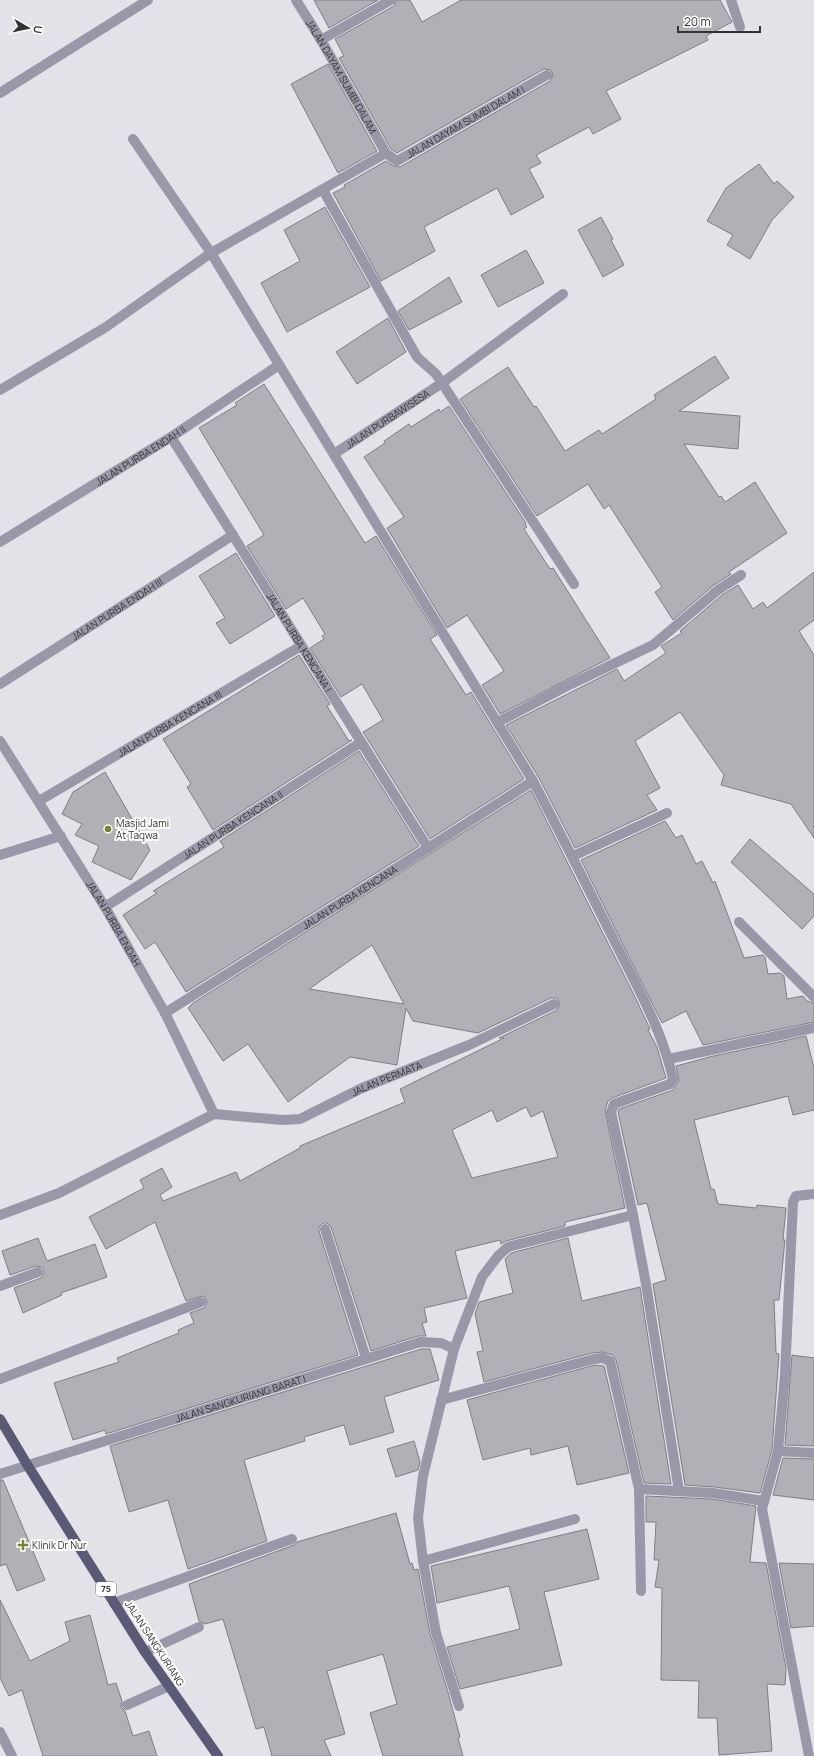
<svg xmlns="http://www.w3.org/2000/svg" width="814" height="1756" font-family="Manrope,sans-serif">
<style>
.building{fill:#b0b0b6;stroke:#7e7e84;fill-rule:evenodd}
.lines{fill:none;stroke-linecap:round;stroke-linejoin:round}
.minor{stroke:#9898a8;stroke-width:10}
.major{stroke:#5b5a76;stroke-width:10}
.poi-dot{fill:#7c8430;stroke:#fff;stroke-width:1.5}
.labels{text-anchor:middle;stroke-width:4;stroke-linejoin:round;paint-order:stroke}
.shield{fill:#fff;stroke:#707072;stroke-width:1}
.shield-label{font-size:9px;font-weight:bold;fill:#333335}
.street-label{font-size:10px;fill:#333335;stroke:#fff}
.poi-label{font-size:10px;fill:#333335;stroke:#fff;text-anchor:start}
</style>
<rect width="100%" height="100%" fill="#e2e2e8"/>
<path class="building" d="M314,0H378L329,28Z
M397,0H410L422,22L461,0H720L732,22L706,36L708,40L606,91L621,119L593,134L589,127L536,155L541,163L529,169L544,197L511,215L497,188L424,227L435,251L381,281L333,193L345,187L344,185L386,161L394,166L400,167L550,81L553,75L551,70L544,69L397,153L391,149L339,58L344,56L335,39L394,6Z
M328,64L377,151L338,173L291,84Z
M759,164L774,184L777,181L794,197L772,220L750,259L727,245L733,235L707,221L726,188Z
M325,207L370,287L287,332L261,283L300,261L284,230Z
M601,217L613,239L611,240L624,265L603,277L578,230Z
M526,250L544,283L498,307L481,275Z
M449,277L462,302L409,330L398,311Z
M388,318L406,352L357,384L336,352Z
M715,356L729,378L679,411L740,416L738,449L684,444L719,497L721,496L725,502L755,482L787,533L729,572L731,574L714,585L673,620L655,592L662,587L609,505L604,509L588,484L537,516L460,399L508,367L534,407L536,406L565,451L599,430L602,434L656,399L654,395Z
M264,384L365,543L376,536L437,635L430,639L466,695L471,692L524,779L430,839L363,732L383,720L362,684L341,697L310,648L324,639L322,636L325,634L303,598L286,609L247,546L264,535L199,428L237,405L235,403Z
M449,406L526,523L525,524L527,527L524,529L550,569L553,568L610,658L500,714L482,685L504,671L467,615L447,628L387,528L404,517L364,457L385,443L384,441L409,424L411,427L439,409L440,412Z
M236,553L275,616L230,644L216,623L225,618L199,576Z
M814,572V620L799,631L814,655V838L791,804L721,785L724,775L680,712L635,741L660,788L647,795L657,810L575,848L539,778L506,725L617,669L624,681L666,653L661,646L682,633L680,631L722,595L738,585L753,609L763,602L767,608Z
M299,655L330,704L327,706L349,741L352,740L213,830L187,787L191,784L163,739Z
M359,751L419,846L186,992L155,942L145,949L123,915L157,893L153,891L224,847L220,841Z
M105,772L150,850L131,880L92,862L99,846L75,835L82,824L62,814L73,792Z
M531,790L636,999L650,1029L648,1030L657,1047L666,1078L612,1098L608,1101L605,1110L625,1208L565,1222V1226L506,1241L501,1244L500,1240L455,1251L467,1298L424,1308L427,1322L422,1323L426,1336H418L371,1351L331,1227L327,1223H323L319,1227V1231L358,1355L106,1434L105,1430L73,1440L54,1383L119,1362L117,1358L179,1333L178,1330L194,1323L190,1313L204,1308L207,1303L205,1297L202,1296L186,1301L155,1222L106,1249L89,1217L144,1188L140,1180L162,1168L172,1187L160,1195L163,1201L236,1172L240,1181L300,1148V1146L405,1102L400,1089L504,1038H499L557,1010L560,1004L557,998H551L478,1033L413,1021L406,1008L397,1065L350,1057L288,1102L248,1044L223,1061L188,1008L193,1003ZM372,945L404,1004L309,989ZM526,1107L531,1117L543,1111L558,1157L472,1178L452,1130L492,1110L497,1122Z
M665,821L676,838L682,835L696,864L702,861L713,883L715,881L744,958L763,955L765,957L768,974L780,973L784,976L787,999L803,996L807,1001L814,1003V1022L703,1045L686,1011L662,1023L581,860Z
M750,839L814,894V916L802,929L731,862Z
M806,1036L814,1068V1110L793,1115L788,1096L694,1120L711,1189H714L718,1204L756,1208L757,1205L786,1208L783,1240H785L779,1300H774L776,1353L779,1354L772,1450L760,1493L714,1487L685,1485L653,1284L666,1280L647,1203L638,1205L618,1112L619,1109L673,1090L679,1080L676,1066L709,1057Z
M38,1238L47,1261L95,1244L107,1277L61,1293L62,1295L23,1313L14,1288L41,1278L44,1273V1270L42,1267L36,1266L10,1275L2,1251Z
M568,1238L582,1301L640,1287L671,1484L644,1483L616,1360L613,1355L602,1352L592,1353L484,1382L477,1352L483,1351L475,1314L479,1302L513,1293L505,1259L511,1253Z
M421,1349H430L439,1380L384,1397L394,1432L350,1445L344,1425L304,1437L305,1441L244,1460L267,1541L188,1569L168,1500L129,1512L110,1446Z
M792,1355L814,1358V1446L785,1445Z
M595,1365L604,1366L629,1473L577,1485L568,1446L531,1455L530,1448L483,1460L467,1400Z
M414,1441L420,1462L418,1470L396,1477L387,1449Z
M783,1458L814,1459V1500L773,1495Z
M0,1480H3L45,1580L17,1591L6,1564L0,1566Z
M646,1496L712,1499L756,1506L750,1562L766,1563L786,1668L785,1685L767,1684L772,1751L719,1755L717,1718H698L699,1681L661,1680L662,1588L655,1587L659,1560H654L656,1522H646Z
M396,1513L410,1564L412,1563L414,1570L418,1569L430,1634L448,1692L460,1737L458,1738L463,1756H383L370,1713L397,1704L383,1654L327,1671L345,1734L324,1740L331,1756H272L264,1727L256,1729L223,1619L205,1624L199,1621L189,1584L294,1545L297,1542Z
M587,1529L599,1579L544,1592L562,1665L460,1689L447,1647L520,1629L509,1586L437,1603L431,1566Z
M779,1563L814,1564V1626L791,1628Z
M0,1600L30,1661L70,1641L65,1622L90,1615L108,1685L116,1683L122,1701L121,1707L125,1711L133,1736L149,1731L157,1756H43L22,1690L9,1696L0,1678Z"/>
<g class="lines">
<g class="minor">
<path id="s1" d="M296,0L321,40L386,153L397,161L547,75"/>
<path d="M731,0L740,27"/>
<path d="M321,40L391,0"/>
<path d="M0,93L148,0"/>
<path d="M133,139L211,253L533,781C562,836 590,892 618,948C639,990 663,1033 673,1079L670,1084L614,1104L611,1112L633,1215L646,1284L679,1491"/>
<path d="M323,190L417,357L436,374L574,584"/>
<path d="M0,390L106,327L211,253L386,153"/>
<path id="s2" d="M171,437C258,573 341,712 428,848"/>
<path id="s3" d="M334,454L442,383L563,294"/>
<path id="s4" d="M0,542L171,437L279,365"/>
<path id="s5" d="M0,684L233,535"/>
<path d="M498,722L565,687L653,645L718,590L741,575"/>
<path id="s6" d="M0,741L105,907L165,1013L214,1114"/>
<path id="s7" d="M39,801L301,646"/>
<path d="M0,855L61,836"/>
<path d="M573,856L667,813"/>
<path id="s8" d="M105,907L360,743"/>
<path d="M739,922L814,997"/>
<path id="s9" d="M165,1013L428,848L533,781"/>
<path d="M669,1059L814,1028"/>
<path id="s10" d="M214,1114L283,1120L300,1119L362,1088L469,1045L554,1004"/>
<path d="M0,1215L59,1193L214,1114"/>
<path d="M325,1229L366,1358"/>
<path d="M0,1286L38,1272"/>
<path d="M0,1379L201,1302"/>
<path d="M441,1400L594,1359L602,1358L610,1361L639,1489L641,1591"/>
<path d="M778,1451L814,1453"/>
<path id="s11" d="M0,1474L420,1342L441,1343L454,1349"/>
<path d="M639,1489L713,1493L764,1501"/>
<path d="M423,1561L575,1519"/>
<path d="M114,1603L292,1539"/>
<path d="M145,1652L199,1627"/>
<path d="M127,1705L169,1686"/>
<path d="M459,1706L436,1633L423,1561L418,1518L423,1476L454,1349L482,1277L498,1256L508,1247L633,1215"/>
<path d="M0,1732L12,1756"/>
<path d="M809,1756L762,1509L778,1451L785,1375L793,1202L796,1196L814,1194"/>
</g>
<path class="major" d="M0,1419L28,1466L145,1652L218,1756"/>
</g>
<g class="poi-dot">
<circle cx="108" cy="829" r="4"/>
<path d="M21 1539h4v4h4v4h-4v4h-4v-4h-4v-4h4z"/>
</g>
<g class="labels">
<rect class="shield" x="96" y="1582" width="20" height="14" rx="3"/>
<g class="shield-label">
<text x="106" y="1592">75</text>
</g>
<g class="street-label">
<text dy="4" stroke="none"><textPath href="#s1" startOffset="89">JALAN DAYAM SUMBI DALAM</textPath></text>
<text dy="4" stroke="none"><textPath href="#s1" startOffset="270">JALAN DAYAM SUMBI DALAM I</textPath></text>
<text dy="4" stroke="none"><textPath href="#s3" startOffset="64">JALAN PURBAWISESA</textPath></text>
<text dy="4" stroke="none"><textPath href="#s4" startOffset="165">JALAN PURBA ENDAH II</textPath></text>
<text dy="4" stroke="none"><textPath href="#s5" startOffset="139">JALAN PURBA ENDAH III</textPath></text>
<text dy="4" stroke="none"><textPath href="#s2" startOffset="242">JALAN PURBA KENCANA I</textPath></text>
<text dy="4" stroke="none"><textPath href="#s7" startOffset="152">JALAN PURBA KENCANA III</textPath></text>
<text dy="4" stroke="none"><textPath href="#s8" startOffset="152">JALAN PURBA KENCANA II</textPath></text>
<text dy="4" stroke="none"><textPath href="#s9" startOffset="218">JALAN PURBA KENCANA</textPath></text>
<text dy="4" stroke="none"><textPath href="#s6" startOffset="215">JALAN PURBA ENDAH</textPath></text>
<text dy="4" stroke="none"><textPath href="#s10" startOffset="182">JALAN PERMATA</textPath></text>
<text dy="4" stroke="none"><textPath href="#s11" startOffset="252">JALAN SANGKURIANG BARAT I</textPath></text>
<text transform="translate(155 1643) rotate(57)" y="4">JALAN SANGKURIANG</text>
</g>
<g class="poi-label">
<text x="116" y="827">Masjid Jami<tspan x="116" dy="12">At Taqwa</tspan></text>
<text x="32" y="1549">Klinik Dr Nur</text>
</g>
</g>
<g transform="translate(28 28) rotate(99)" stroke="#ffffff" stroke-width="3" paint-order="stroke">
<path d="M0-3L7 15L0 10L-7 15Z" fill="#333335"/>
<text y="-6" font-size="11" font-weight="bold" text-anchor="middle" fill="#333335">U</text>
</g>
<path d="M678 26v6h82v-6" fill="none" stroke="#333335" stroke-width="2"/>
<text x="684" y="26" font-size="12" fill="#333335" stroke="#ffffff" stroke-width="3" paint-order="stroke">20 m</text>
</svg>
